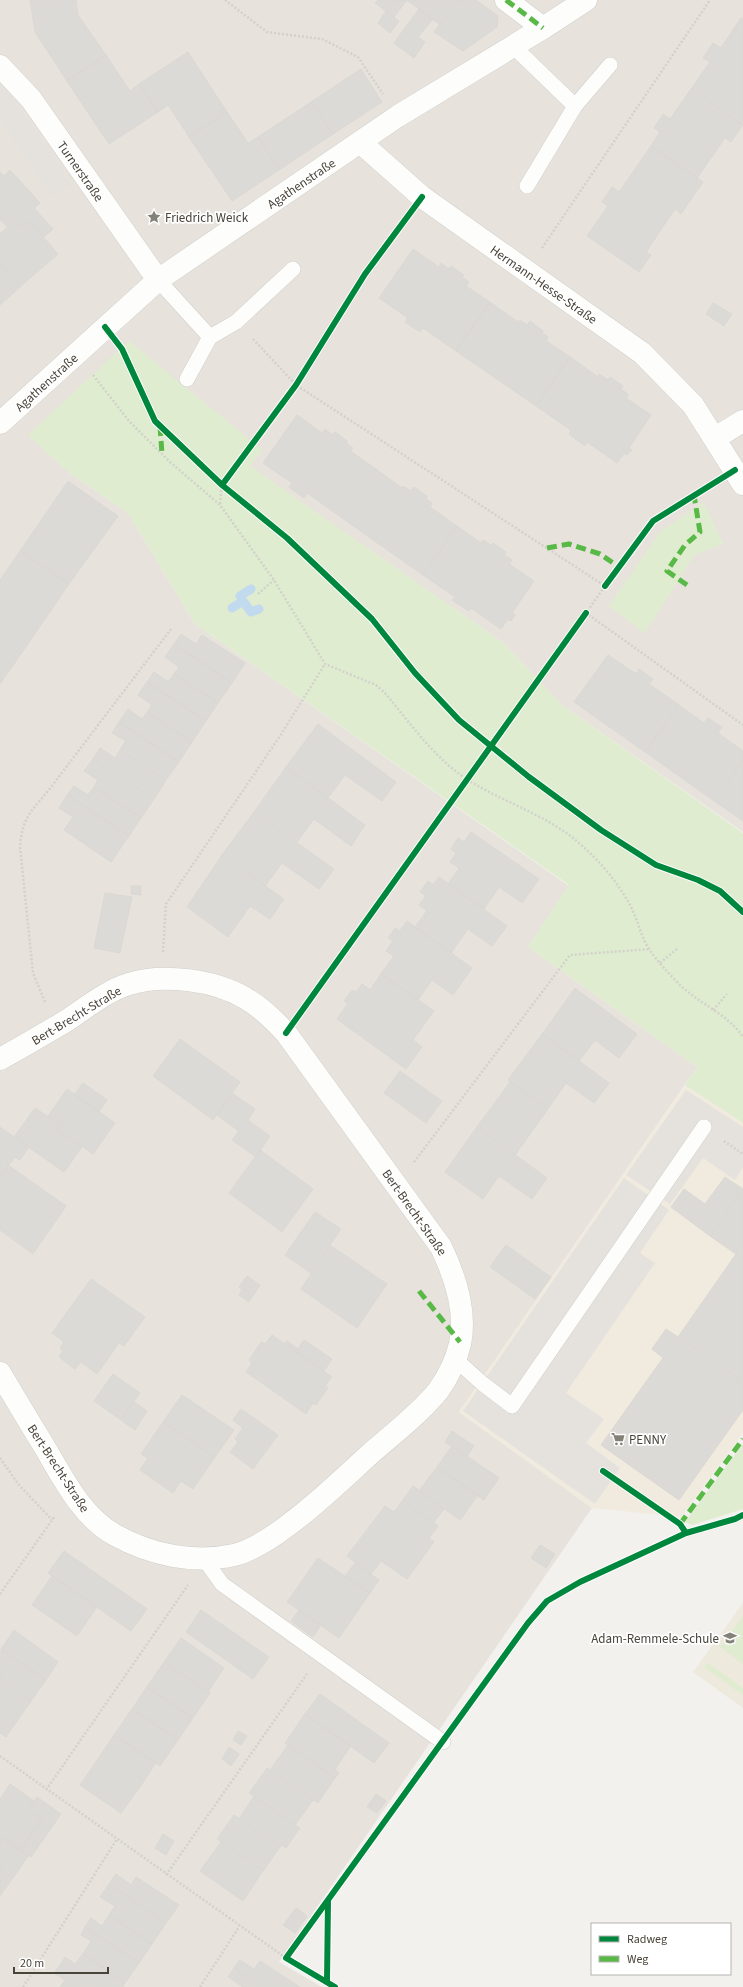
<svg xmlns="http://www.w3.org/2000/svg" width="743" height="1987" font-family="'Source Sans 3',sans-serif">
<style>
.residential{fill:#e7e3dc}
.commercial{fill:#f1eade}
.education{fill:#ede9dd}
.green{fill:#dfeccf}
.parking{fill:#e5e2de}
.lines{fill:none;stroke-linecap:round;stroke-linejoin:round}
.stream{stroke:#c1daee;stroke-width:9}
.building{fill:#dcdad6;stroke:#dbd8d3}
.lane-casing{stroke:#d1cfcb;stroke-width:16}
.street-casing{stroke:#d1cfcb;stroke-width:23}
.path{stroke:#d3d1cc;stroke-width:2.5;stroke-dasharray:2 2;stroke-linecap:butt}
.lane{stroke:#fdfdfc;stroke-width:15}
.street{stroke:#fdfdfc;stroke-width:22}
.quiet{stroke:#58b947;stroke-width:5;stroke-dasharray:10 5;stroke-linecap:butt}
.cycleway-casing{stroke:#fff;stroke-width:8}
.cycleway{stroke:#00873e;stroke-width:6}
.labels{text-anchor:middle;stroke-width:3.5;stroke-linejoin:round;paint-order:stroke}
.street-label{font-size:13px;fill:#494439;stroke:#fff}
.poi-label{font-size:13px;fill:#494439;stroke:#fff;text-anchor:start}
</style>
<rect width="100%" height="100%" fill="#f3f1ed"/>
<path class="residential" d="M0,0H743V832L562,705L502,642L249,466L262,450L68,472L128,513L195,624L569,886L528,947L697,1067L459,1412L592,1508L279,1962L322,1987H0Z"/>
<path class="commercial" d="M685,1085L743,1123V1433L681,1517L592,1508L459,1412Z"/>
<path class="education" d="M743,1603V1708L693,1672Z"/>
<path class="green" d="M129,341L262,450L250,466L502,642L562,705L743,833V1123L685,1085L697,1067L528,947L569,885L195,624L128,513L68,472L28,435Z
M704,502L723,544L694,555L645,633L609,606L660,532Z
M743,1444V1509L692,1525L685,1522Z
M743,1616V1664L720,1647Z
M708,1663L743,1688V1695L704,1667Z"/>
<path class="parking" d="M0,85L12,96L71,184L52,196L0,119Z
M686,1090L743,1127V1167L735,1180L703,1158L670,1204L626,1175Z
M624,1178L669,1210L640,1253L655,1263L566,1393L604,1419L586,1443L620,1468L595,1504L463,1411Z"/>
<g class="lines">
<path class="stream" d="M243,601L251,612L259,609
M232,608L243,601L240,596L251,589"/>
</g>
<path class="building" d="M30,0H76L78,15L106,55L67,81L35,32Z
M378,0H394L386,11L375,3Z
M394,0H425L419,9L407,0L394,17L386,11Z
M425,0H459L440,25L419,9Z
M459,0H476L498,16L497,27L463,51L434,32Z
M419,9L433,19L418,37L425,42L414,58L394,43Z
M386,11L399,21L390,33L378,23Z
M741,18L743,19V125L691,89L710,62L703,58L713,43L721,48Z
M188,52L227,112L189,137L168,105L158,112L139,84Z
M106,55L130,91L139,84L158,112L109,144L67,81Z
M361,69L382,102L333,134L311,102Z
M691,89L743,125L731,142L725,138L697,178L651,146L660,132L654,128L663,114L670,119Z
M311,102L333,134L279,170L258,137Z
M227,112L248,143L258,137L279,170L232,201L189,137Z
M651,146L703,182L681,214L675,209L646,252L651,255L639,272L587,236L608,206L602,202L612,187L619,192Z
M10,170L40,203L34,208L53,229L44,237L29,221L21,229L15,221L8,228L0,219V172L4,176Z
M15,221L21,229L29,221L58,254L20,287L0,264V234Z
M413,249L439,267L441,263L449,269L451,266L464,275L462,277L469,282L466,286L490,302L456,351L423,328L420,332L405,322L408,318L379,298Z
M0,264L20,287L0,305Z
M490,302L518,322L520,320L527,325L530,321L543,331L542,333L548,337L546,341L570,357L536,406L456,351Z
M713,303L732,314L724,326L706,314Z
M570,357L598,377L599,374L608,380L610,377L623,386L621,389L629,395L626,398L651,415L629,448L632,450L627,455L624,453L617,463L587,442L585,446L569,434L571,430L536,406Z
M297,415L322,433L325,429L333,435L335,432L347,441L346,443L353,448L350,451L376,469L342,518L307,493L304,498L289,487L292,483L263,463Z
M376,469L402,488L403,486L411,491L414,487L427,496L426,499L432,503L430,507L457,526L423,575L342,518Z
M68,481L118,516L69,584L20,551Z
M457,526L481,543L483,540L491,545L493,543L506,552L504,555L512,560L509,564L534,581L512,613L515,615L511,621L508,619L501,629L471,608L469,611L452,600L455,597L423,575Z
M20,551L69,584L21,654L0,639V580Z
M181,634L196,644L202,635L245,663L232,683L174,644Z
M0,639L21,654L0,684Z
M174,644L232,683L218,703L174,674L179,667L165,657Z
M608,655L636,674L639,669L653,679L649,684L679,705L645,752L574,702Z
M154,672L168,682L174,674L218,703L206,721L147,682Z
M147,682L206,721L192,742L147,712L152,705L138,695Z
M679,705L704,723L708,718L722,727L718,733L743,751V760L714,801L645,752Z
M128,709L142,719L147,712L192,742L179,762L119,722Z
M119,722L179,762L166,780L120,750L126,741L112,733Z
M318,724L396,782L382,801L345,775L328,798L286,767Z
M100,748L115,758L120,750L166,780L154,799L93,759Z
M93,759L154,799L141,818L94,787L98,780L84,771Z
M743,760V821L714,801Z
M286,767L365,825L351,846L314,819L297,842L254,812Z
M74,786L88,795L94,787L141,818L129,836L67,795Z
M67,795L129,836L111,862L64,830L73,817L59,808Z
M254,812L334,869L319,889L282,863L265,886L222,855Z
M471,832L539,879L522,903L499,887L484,909L448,884L459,868L450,862L456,853L451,849L458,838L464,842Z
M222,855L284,899L270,919L250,906L228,937L187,907Z
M439,877L507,926L492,946L468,929L451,953L415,927L427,911L419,905L426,896L420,892L428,881L433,885Z
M131,886H141V895L131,894Z
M105,893L132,897L120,953L94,948Z
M407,921L472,968L453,995L432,980L418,1000L381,974L394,956L386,951L393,941L388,938L395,928L400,931Z
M381,974L434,1011L413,1040L422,1047L406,1069L337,1019L348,1003L344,1001L352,990L356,992L362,984L370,990Z
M575,988L637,1034L619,1058L595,1040L579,1061L542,1034Z
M542,1034L609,1083L594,1103L566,1083L548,1109L508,1080Z
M180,1039L240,1082L213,1120L153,1076Z
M400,1071L442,1101L426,1123L384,1093Z
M510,1082L548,1109L515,1155L477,1127Z
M83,1083L107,1100L99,1112L74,1095Z
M67,1089L115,1123L93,1154L58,1130L61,1125L48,1116Z
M232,1093L255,1109L248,1120L270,1136L256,1157L232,1140L239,1131L217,1115Z
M35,1108L61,1125L58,1130L82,1147L64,1172L14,1137Z
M0,1127L29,1147L20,1160L15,1157L0,1177Z
M477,1127L547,1178L532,1199L499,1176L483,1199L445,1172Z
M260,1150L313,1189L282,1232L229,1193Z
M8,1165L66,1206L33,1254L0,1230V1177Z
M725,1177L743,1189L710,1236L671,1207L684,1189L705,1204Z
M743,1189V1259L710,1236Z
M315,1212L341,1229L311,1273L285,1255Z
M330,1245L387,1284L357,1328L301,1289Z
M506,1245L551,1277L535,1299L490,1267Z
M736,1254L743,1259V1381L678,1337Z
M247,1276L260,1285L249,1302L239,1295L242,1290L239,1287Z
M91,1279L145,1317L124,1346L119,1343L97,1374L81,1362L75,1369L59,1357L63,1351L60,1348L64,1342L52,1333Z
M666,1329L743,1381V1410L679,1500L601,1445L663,1358L652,1349Z
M272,1335L332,1377L325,1386L328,1388L316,1405L313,1403L306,1414L246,1372L252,1363L249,1360L261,1342L265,1344Z
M304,1340L332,1359L324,1371L285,1344L287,1341L298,1349Z
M113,1374L140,1393L121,1420L94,1401Z
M182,1395L234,1430L215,1457L163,1422Z
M133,1401L147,1411L135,1430L121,1420Z
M241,1409L278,1435L253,1469L230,1452L238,1442L235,1439L243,1428L233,1420Z
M163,1422L215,1457L193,1489L181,1481L173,1493L140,1470L148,1458L141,1454Z
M452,1431L474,1446L467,1456L445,1442Z
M452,1446L499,1478L484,1500L437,1467Z
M437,1467L478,1495L460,1520L419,1491Z
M413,1486L444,1509L433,1523L403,1500Z
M403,1500L438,1526L429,1538L434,1542L407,1579L381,1561L371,1574L347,1556L385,1506L394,1512Z
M540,1545L555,1554L546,1568L531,1558Z
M64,1551L147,1609L131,1631L48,1573Z
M318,1558L370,1593L339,1638L287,1602Z
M355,1563L379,1580L370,1593L345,1576Z
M52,1576L97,1607L77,1636L32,1605Z
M201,1610L269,1657L253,1679L186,1632Z
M299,1610L321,1625L313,1637L291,1621Z
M14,1630L58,1662L46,1680L1,1649Z
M181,1638L224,1668L208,1692L164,1662Z
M1,1649L46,1680L31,1701L0,1679Z
M164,1662L210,1693L193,1718L147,1687Z
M0,1679L31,1701L6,1737L0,1733Z
M147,1687L193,1718L178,1740L132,1709Z
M320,1694L389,1743L374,1763L305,1714Z
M132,1709L178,1740L160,1766L114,1735Z
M305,1714L351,1746L335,1769L339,1773L335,1778L285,1743Z
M238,1731L247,1736L241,1745L233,1740Z
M114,1735L156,1763L144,1781L102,1753Z
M288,1745L335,1778L318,1803L270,1770Z
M229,1747L239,1754L231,1766L222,1759Z
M102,1753L144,1781L121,1813L80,1785Z
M267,1768L313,1800L295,1825L249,1793Z
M10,1784L34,1801L28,1810L42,1820L32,1833L0,1811V1799Z
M376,1794L386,1801L377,1813L367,1807Z
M254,1796L300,1828L286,1848L282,1845L280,1847L239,1819Z
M37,1797L61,1814L31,1857L20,1850L42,1820L28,1810Z
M0,1811L32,1833L20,1850L3,1838L0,1842Z
M234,1815L280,1847L263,1871L217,1839Z
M163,1834L174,1841L166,1855L155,1848Z
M3,1838L28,1856L13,1878L0,1869V1842Z
M221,1842L263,1871L243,1901L200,1871Z
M0,1869L13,1878L0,1896Z
M116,1874L131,1885L136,1877L179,1905L166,1923L109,1884Z
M109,1884L166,1923L152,1944L109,1915L115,1906L100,1897Z
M296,1908L307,1916L295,1933L283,1925Z
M109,1915L152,1944L139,1963L85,1927L91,1918L102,1926Z
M85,1927L139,1963L125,1983L83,1954L91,1941L81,1935Z
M83,1954L125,1983L123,1987H92L60,1965L65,1957L75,1964Z
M240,1960L254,1969L260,1961L300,1987H262L234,1968Z
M60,1965L92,1987H60L65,1980L54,1973Z
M234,1968L262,1987H243L228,1977Z"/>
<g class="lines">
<g class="lane-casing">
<path id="lane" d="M514,47L575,106
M527,186L575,106L610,65
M158,280L210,337L236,322L293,269
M187,379L210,337
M455,1359L483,1384L512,1406L704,1127
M205,1560L222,1584L443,1742"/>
</g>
<g class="street-casing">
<path id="street" d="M506,0L543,28
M0,66L31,99L158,280
M360,142L422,197L642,353L693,405L743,484
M0,423L158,280L398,116L543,28L586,0
M715,438L743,421
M0,1059C22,1047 44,1034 66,1021C86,1008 106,991 129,984C162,973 215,980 245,998C261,1007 274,1020 286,1033L441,1247C455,1276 467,1311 460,1344C456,1361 448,1377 438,1391C419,1414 393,1434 370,1454C338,1483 274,1546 234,1555C194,1564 151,1555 115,1535C82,1517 63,1478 44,1446C29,1422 15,1398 0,1373"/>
</g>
<path class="path" d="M225,0L267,32L322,39L358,57L383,94
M542,248L710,0
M253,339L296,385L605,586L586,613L743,725
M93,375L129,421L170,462L220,505L274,580L325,664L376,685L385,693C410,723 434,758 468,780C504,803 548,815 580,844C600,861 619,884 631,907C637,919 640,932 646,944C654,958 665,969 676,981C695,1002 727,1013 743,1037
M220,504L222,485
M258,594L274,580
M163,952L166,904L280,736L325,664
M660,963L678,948
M45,1002L33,973L20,847C22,819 30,812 48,791L171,629
M713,1010L727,994
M724,1141L743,1154
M414,1162L570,955L650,949
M0,1458L19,1485L52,1520
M0,1594L55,1516
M0,1756L286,1958
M46,1790L188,1585
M166,1875L307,1674
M23,1987L117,1839
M200,1987L239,1927"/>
<use href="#lane" class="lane"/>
<use href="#street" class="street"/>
<path class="quiet" d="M506,0L543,28
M160,426L162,454
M547,548L569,544L600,554L619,567
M687,585L667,571L685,545L700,532L694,495
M419,1291L460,1342
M680,1524L743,1439"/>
<g class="cycleway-casing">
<path id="cycleway" d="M105,327L122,349L155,421L222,485L287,538L372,619L415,673L459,720L529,777L601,830L656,865L698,880L720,891L743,912
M222,485L296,385L365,274L422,197
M605,586L653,521L735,470
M286,1033L586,613
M603,1471L680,1524L686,1533
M327,1982L328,1900
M335,1987L286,1958L528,1623L547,1601L580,1582L686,1533L735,1519L743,1515"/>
</g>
<use href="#cycleway" class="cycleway"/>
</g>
<defs>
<g id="sight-bare" transform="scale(1.08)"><path d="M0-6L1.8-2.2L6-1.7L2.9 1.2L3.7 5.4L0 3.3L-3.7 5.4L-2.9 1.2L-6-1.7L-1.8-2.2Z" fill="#848178" stroke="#fff" stroke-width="2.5" paint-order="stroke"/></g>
<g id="supermarket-bare" transform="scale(1.08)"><path d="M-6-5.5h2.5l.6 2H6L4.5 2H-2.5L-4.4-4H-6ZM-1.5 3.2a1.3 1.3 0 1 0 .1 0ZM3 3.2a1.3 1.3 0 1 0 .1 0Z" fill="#848178" stroke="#fff" stroke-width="2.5" paint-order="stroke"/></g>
<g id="school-bare" transform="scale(1.08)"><path d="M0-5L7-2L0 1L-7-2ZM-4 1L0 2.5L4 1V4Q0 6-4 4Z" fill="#848178" stroke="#fff" stroke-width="2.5" paint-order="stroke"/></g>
</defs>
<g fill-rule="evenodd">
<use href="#sight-bare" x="154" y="217"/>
<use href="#supermarket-bare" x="618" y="1439"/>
<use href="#school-bare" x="730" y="1638"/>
</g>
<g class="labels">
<g class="street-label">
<text transform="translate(81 171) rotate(55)" y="5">Turnerstraße</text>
<text transform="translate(301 183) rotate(-34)" y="5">Agathenstraße</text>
<text transform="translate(544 284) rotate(35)" y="5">Hermann-Hesse-Straße</text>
<text transform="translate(46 382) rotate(-42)" y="5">Agathenstraße</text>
<text transform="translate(76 1015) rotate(-31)" y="5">Bert-Brecht-Straße</text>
<text transform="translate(415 1212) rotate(55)" y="5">Bert-Brecht-Straße</text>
<text transform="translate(59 1468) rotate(57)" y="5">Bert-Brecht-Straße</text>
</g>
<g class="poi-label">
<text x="165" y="222">Friedrich Weick</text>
<text x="629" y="1444">PENNY</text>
<text x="719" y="1643" text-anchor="end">Adam-Remmele-Schule</text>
</g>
</g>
<rect x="591" y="1923" width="140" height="52" fill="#ffffff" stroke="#b6b4b0"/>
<rect x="599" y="1936" width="20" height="6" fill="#00873e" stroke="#b6b4b0"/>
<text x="627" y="1943" font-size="12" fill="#494439">Radweg</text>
<rect x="599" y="1956" width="20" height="6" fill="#58b947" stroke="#b6b4b0"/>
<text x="627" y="1963" font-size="12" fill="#494439">Weg</text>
<path d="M14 1967v6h94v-6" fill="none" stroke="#494439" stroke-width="2"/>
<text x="20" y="1967" font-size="12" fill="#494439" stroke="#ffffff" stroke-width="3" paint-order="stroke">20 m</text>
</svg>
